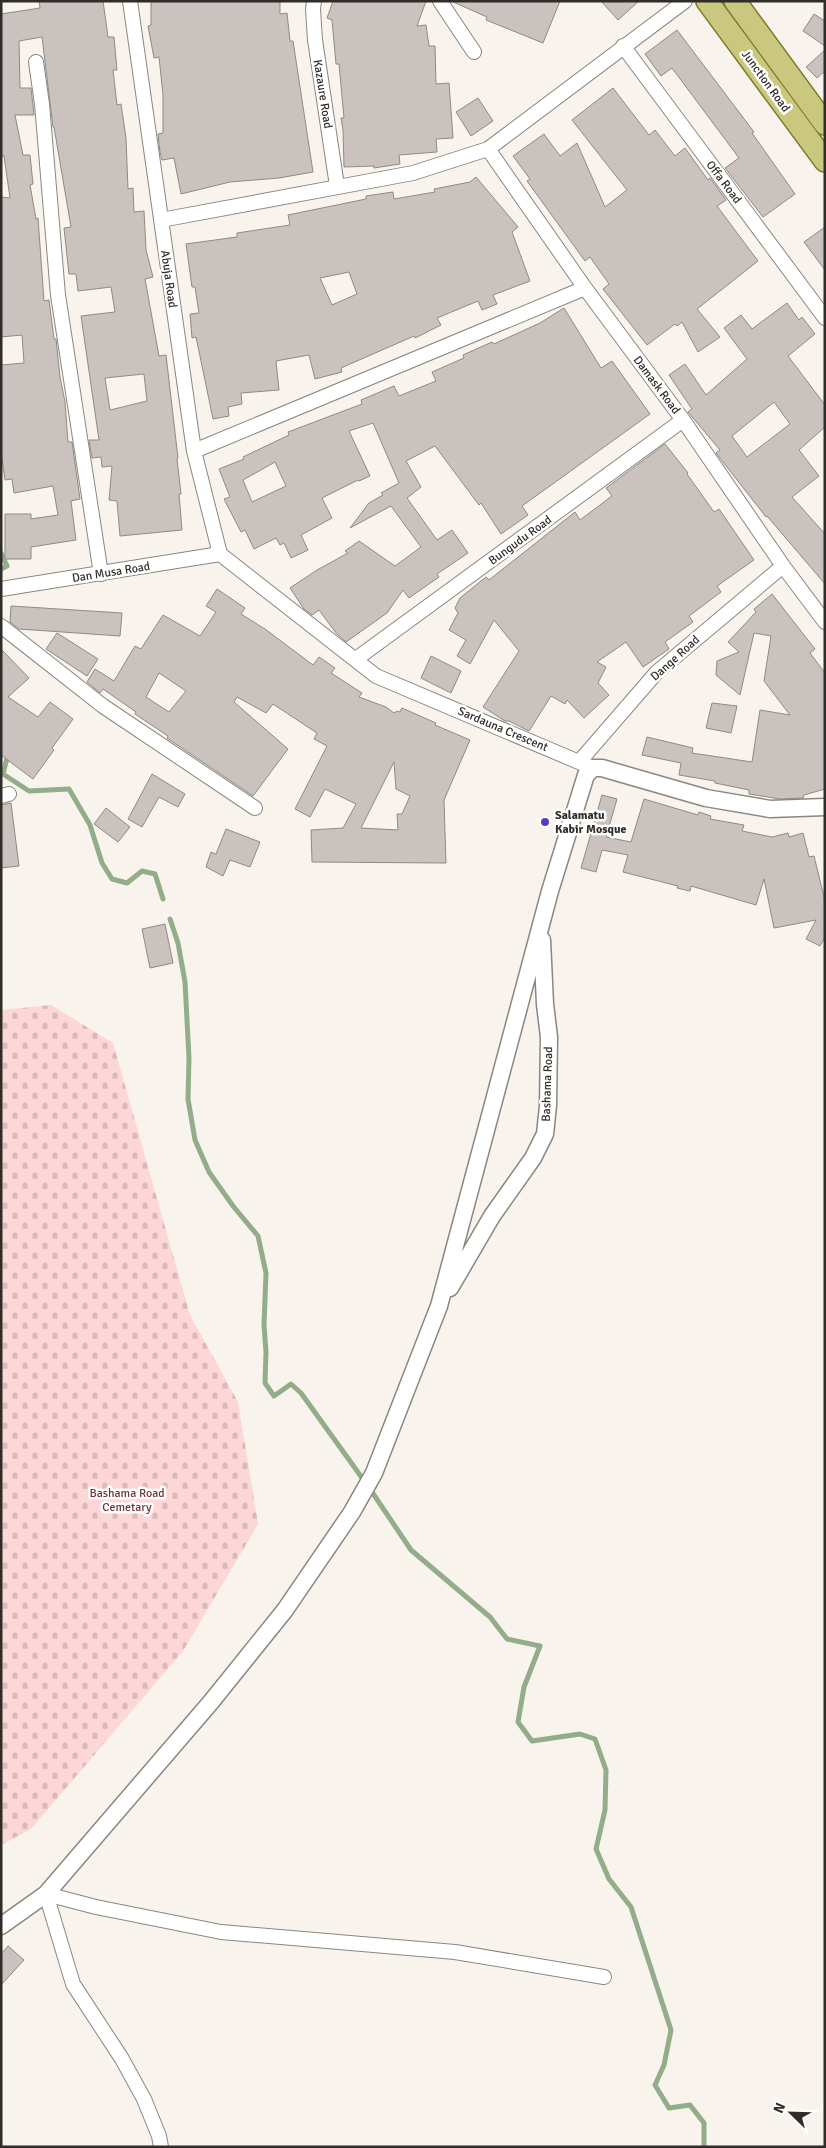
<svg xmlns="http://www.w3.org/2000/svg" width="826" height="2148" font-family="Signika,sans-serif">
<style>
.cemetery{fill:url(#cemetery-stones)}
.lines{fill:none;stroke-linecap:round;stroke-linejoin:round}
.stream{stroke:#93ad8a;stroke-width:5}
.building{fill:#cac2be;stroke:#908985;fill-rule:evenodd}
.minor-casing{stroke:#8b8780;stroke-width:16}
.tertiary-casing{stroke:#8b8780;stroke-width:19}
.primary-casing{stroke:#7d7a29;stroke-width:24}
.minor{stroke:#fff;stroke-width:14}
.tertiary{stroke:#fff;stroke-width:16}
.primary{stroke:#cac87f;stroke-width:21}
.poi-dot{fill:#573db5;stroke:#fff;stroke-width:2}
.labels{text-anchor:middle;stroke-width:5;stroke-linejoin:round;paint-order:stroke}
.street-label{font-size:12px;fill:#2f2d2a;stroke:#fff}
.poi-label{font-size:12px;font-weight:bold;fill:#2f2d2a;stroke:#fff;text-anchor:start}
.park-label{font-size:12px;fill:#703337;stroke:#fff}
</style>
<defs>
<pattern id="cemetery-stones" width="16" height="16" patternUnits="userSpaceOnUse" patternTransform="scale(1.25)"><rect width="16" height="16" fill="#fdd7d7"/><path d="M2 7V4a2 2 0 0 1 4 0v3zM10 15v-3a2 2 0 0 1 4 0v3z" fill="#d9b9b9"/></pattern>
</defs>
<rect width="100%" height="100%" fill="#f8f3ec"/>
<path class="cemetery" d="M51,1005L113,1043L190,1315L238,1402L258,1524L183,1651L31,1829L1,1845V1010Z"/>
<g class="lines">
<path class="stream" d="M1,553L7,566L1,569
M8,754L3,774L29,791L69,789L90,825L102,863L112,879L127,883L142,871L155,874L163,899
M170,919L178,943L185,982L189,1058L188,1099L195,1140L209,1172L233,1206L258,1236L266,1273L264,1325L266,1352L265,1383L274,1396L291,1384L301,1393L365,1482
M370,1489L411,1550L490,1617L507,1639L540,1646L524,1687L518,1722L532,1741L580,1734L595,1739L606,1770L605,1810L596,1849L609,1879L631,1907L671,2030L664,2065L655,2085L669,2108L690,2105L704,2123V2147"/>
</g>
<path class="building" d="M39,1H103L108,37H114L117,70H113L117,105L121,104L126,138L128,189L133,188L134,212L144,211L146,250L153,277L145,279L159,356L166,355L178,458L177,459L181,494H179L182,530L120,536L117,501L109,500L112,466L102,467L101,457L92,458L89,440H99L81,316L115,312L111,287L78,291L76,274H69L64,228L71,227L54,127H53L42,37L19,41L20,88H31L34,115H15L23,155H30L33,184L30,185L36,219L38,218L44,301L49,300L54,339H56L60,377L65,402L68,442H72L80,499L71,501L76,540L31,547V559H5V514H31V519L58,515L53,486L14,493L12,479L5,480L1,452V365L24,363L22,335L1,337V197L10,198L4,156H1V14L40,8ZM144,374L147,401L110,410L105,378Z
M151,1H280V14L287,13L290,41H293L313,172L279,178L230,182L181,194L174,158L162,160L160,152L158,134L163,133V95L159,57L154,58L148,26L151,25Z
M333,1H426L417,26L426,25L429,46H435L436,84L449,83L453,138L436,139L437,152L399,155L400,164L374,168V166L344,167L343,130L341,118H344L339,64H336L332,20L327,18Z
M451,1H560L543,43L486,20L487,17Z
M601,1H639L618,20Z
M814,14L825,21V46L803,31Z
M677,30L754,132L752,133L795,194L763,217L725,168L739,158L672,68L661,76L645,54Z
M825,50V71L817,78L806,67Z
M613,88L649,135L655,130L675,156L685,148L708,180L710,178L726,200L717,206L758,261L697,309L720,337L698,352L682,322L677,326L675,324L647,345L603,289L609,284L590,257L585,261L527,181L530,179L513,156L544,134L560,156L577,143L605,207L627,190L572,120Z
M478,98L493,121L471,136L456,112Z
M476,177L518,227L512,232L530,281L493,295L497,304L482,310L478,301L437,318L441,325L415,338L414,336L341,368L342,372L315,379L309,355L276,361L279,390L241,393L242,404L228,407L229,416L213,419L196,337L192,338L190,314L199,313L195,287H192L186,244L237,237V233L290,225L288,215L366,199V196L393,192L394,199L435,192L434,189L470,182ZM349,272L357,294L332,305L320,278Z
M825,227V270L804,242Z
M787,303L799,320L802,317L815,334L788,356L825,405V427L799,450L819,476L792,497L825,534V584L767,516L766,517L716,453L720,450L688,412L692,409L669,375L685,364L706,395L747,359L724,328L741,315L752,329ZM774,402L790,424L747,457L732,436Z
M564,308L601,368L612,361L650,414L522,506L528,515L501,534L481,503L479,505L435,446L406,461L421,487L407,498L437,540L452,530L468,553L437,574L439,577L409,598L403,590L387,613L346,642L336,633L319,610L312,615L304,609L290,588L317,570L348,553L345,551L359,541L395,566L421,547L391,506L350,528L369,503L383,495L381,493L399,483L373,423L349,431L370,476L359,481L358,480L322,498L332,518L301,535L308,550L291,558L284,543L280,545L276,538L254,549L245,530L241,532L224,499L230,497L219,469L244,459L243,457L289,435L288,432L362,404L361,400L394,386L399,396L436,381L432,372L464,358L463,355L492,342L494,344L540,323ZM275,462L286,486L252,502L243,480Z
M665,444L688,473L687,474L714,512L719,509L754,560L717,586L721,592L689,616L693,622L665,642L669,649L643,667L626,642L597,662L606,667L598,683L609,695L584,718L567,700L565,704L551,696L529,731L509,721H505L483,707L519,651L494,620L470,664L457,656L466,640L449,630L458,613L455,608L460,598L486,577L489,580L575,512L580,520L612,496L606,488Z
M217,589L245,608L241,614L265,629L313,665L319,657L335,668L331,673L362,693L359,697L386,707L394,713L397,711L400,712L402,708L436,723L435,725L470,740L444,800L446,863L312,862L311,830L343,828L356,804L325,789L310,817L295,809L327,746L314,739L317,733L273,704L266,713L237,697L234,702L288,749L253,796L167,738L168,736L135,714L136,712L103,689L100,693L87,682L95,669L114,681L135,646L141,649L163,615L200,636L216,612L206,606ZM159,673L186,691L169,712L146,697ZM394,762L396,789L410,796L402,814H397L398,830L361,828Z
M772,594L815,649L810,653L825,673V789L804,795L803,798L780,799L749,794V790L715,783V781L679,775L681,763L642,755L647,737L693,748L692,753L752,762L760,710L790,715L764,681L771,636L754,633L740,695L716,675L717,661L739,652L728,642L756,612L754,609Z
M11,606L122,613L120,636L19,629L10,622Z
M57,633L98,659L87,676L46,649Z
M1,649L29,678L8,697L38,717L50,702L73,719L52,748L54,750L33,779L1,755Z
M431,656L461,671L451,693L421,678Z
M712,703L737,706L731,733L706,728Z
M152,774L185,794L178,807L159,797L142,827L128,819Z
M602,795L617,799L606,837L631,842L644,799L698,815L699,812L711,816L710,819L744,825L742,831L772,837L788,833L789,837L803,833L809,857L814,856L825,901V937L820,946L806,939L816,920L774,928L764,879L756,905L691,886L690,891L677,888L678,886L623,872L628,855L602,850L596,872L581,868Z
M11,803L19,866L1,868V805Z
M106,808L130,827L118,842L94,824Z
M226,829L260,842L250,867L230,860L223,876L206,867L211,852L216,854Z
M165,924L173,963L150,968L142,929Z
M8,1946L24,1960L1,1985V1954Z"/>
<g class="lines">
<g class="minor-casing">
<path id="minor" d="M130,1L194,451L220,554
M314,1L313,9L315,40L337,186
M440,1L474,52
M623,46L825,318
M36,62L42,104L58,295L101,574
M488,149L585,288L683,420L783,566L825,622
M161,220L413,173L488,149L685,1
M194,451L585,288
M220,554L376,676L593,768
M1,589L220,554
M1,626L103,706L255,808
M356,659L683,420
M579,762L657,672L783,566
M1,796L9,794
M46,1894L96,1907L221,1932L455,1952L604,1977
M46,1894L73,1984L122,2059L144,2099L159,2136L161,2147"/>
</g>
<g class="tertiary-casing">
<path id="tertiary" d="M450,1288L492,1216L533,1158L545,1134L548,1106L549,1037L545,1004L542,940
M1,1926L46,1894L211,1702L285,1610L352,1512L374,1473L439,1306L550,891L586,775L593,768H602L706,798L770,809L825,807"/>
</g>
<g class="primary-casing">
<path id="primary" d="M707,1L825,161
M735,1L825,124"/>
</g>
<use href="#minor" class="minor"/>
<use href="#tertiary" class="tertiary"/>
<use href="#primary" class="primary"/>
</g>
<circle class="poi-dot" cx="545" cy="822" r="5"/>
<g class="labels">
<g class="street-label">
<text transform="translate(766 81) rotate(54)" y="4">Junction Road</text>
<text transform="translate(323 94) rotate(81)" y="4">Kazaure Road</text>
<text transform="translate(724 182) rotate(53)" y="4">Offa Road</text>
<text transform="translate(169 279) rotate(82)" y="4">Abuja Road</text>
<text transform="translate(657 385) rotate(53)" y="4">Damask Road</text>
<text transform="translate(520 540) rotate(-36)" y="4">Bungudu Road</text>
<text transform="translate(111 572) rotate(-9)" y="4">Dan Musa Road</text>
<text transform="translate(675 658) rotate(-42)" y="4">Dange Road</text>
<text transform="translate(503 729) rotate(23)" y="4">Sardauna Crescent</text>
<text transform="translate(547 1084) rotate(-88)" y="4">Bashama Road</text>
</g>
<g class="poi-label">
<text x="555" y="819">Salamatu<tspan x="555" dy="14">Kabir Mosque</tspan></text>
</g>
<g class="park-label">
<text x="127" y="1497">Bashama Road<tspan x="127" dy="14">Cemetary</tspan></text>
</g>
</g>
<rect width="826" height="2148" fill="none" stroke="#2f2d2a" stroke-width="5"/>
<g transform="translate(791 2113) rotate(293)" stroke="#ffffff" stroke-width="4" paint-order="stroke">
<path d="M0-4L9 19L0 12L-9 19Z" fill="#2f2d2a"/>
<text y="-8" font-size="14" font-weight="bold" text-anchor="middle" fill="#2f2d2a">N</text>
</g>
</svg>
